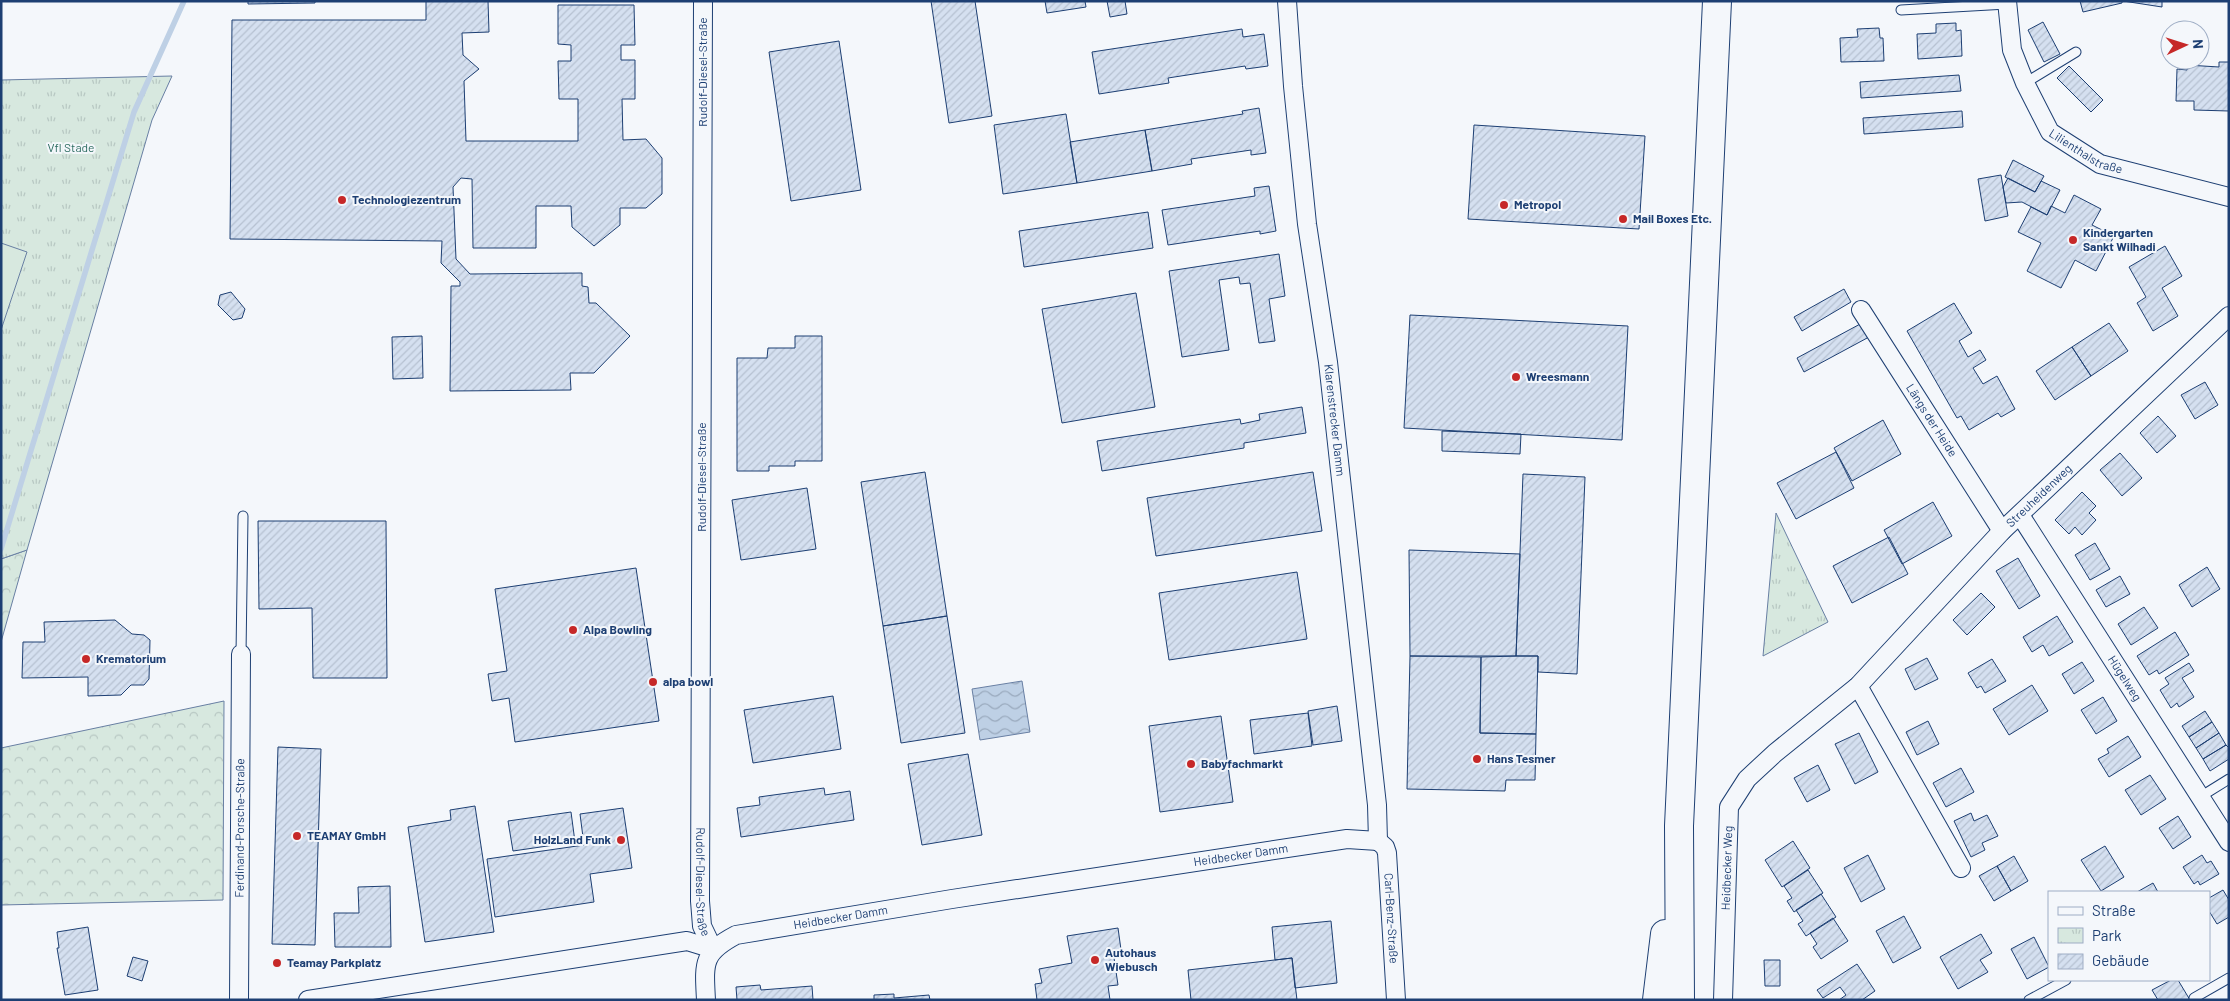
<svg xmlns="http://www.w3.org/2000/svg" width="2230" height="1001" font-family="Barlow,sans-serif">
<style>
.forest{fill:url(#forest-crowns);stroke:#687fa3}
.park{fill:url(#park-tufts);stroke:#687fa3}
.pitch{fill:#d7e8df;stroke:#687fa3}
.water{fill:url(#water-waves);stroke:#687fa3}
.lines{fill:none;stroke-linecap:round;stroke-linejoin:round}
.stream{stroke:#bed0e5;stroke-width:5.5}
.building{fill:url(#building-hatch);stroke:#1d3f73}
.service-casing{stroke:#1d3f73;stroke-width:11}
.minor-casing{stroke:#1d3f73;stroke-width:20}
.primary-casing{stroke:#1d3f73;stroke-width:30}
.service{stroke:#f4f7fb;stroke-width:9}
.minor{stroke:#f4f7fb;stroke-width:18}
.primary{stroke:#f4f7fb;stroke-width:28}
.poi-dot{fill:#c62828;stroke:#f4f7fb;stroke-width:2}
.labels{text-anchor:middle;stroke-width:4;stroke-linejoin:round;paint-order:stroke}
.street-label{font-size:12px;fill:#1d3f73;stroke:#f4f7fb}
.park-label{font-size:12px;fill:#2c6c60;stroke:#f4f7fb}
.poi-label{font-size:12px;font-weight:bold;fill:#1d3f73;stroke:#f4f7fb;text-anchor:start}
</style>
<defs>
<pattern id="forest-crowns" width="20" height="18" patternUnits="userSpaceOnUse" patternTransform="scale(1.25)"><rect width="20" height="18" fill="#d7e8df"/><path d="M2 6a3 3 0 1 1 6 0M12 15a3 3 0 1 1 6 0" fill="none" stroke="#b8c8c3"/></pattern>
<pattern id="park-tufts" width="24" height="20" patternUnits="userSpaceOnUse" patternTransform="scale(1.25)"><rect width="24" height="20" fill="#d7e8df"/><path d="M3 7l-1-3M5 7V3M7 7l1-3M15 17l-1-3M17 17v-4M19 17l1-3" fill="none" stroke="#b8c8c3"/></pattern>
<pattern id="water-waves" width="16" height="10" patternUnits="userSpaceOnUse" patternTransform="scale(1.25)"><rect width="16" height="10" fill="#bed0e5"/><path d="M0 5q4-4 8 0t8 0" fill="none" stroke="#9aaabe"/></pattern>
<pattern id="building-hatch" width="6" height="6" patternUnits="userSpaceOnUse" patternTransform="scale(1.25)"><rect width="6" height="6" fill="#d5e0f0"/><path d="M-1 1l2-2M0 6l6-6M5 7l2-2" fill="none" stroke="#b6c1d1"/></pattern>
</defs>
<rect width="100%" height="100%" fill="#f4f7fb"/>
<path class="forest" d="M27,550L1,642V559Z
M224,701L223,900L1,905V748Z"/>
<path class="park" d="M172,76L152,120L27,550L1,559V80Z
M1776,513L1828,622L1763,656Z"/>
<path class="pitch" d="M1,243L27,252L1,330Z"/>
<path class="water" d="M1022,681L1030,732L980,740L972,689Z"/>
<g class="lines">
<path class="stream" d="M1,549L134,112L184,1"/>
</g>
<path class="building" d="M248,1H315V3L248,4Z
M426,1H488L489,32L462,33L463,55L479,69L464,81L466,141H578V99H559L558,61H571V45L558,44V5H634L635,45H621V60H635V99H622L623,140L646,139L662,158V194L646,208H620V225L594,246L572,227L571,206H536V248H473L472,179L461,178L453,187L456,259L470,274L582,273V286L588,287L589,303H596L630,336L594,373H570L571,390L450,391L451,286H460V282L441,263L442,241L230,239L232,20H426Z
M931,1H975L992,116L949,123Z
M1045,1H1085L1086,7L1047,13Z
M1107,1H1125L1127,14L1110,17Z
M2080,1H2122V3L2083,12Z
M2123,1H2162V7Z
M2043,22L2060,54L2044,62L2028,30Z
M1956,23V31L1961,30L1962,56L1918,59L1917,34L1936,33V24Z
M1879,28L1880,38H1883L1884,61L1841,62L1840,38L1858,37L1857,29Z
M1242,29L1243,37L1264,34L1268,66L1246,69L1245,66L1168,78L1169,83L1099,94L1092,52Z
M839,41L861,190L791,201L769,52Z
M2219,62H2229V111L2194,110V101H2176L2177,69L2187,70V65L2219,67Z
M2069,66L2103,100L2091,112L2057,78Z
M1959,75L1961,91L1861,98L1860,82Z
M1259,108L1266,153L1251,155V150L1191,159L1192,164L1152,171L1145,130L1243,114L1242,111Z
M1962,111L1963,127L1864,134L1863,118Z
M1066,114L1077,183L1003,194L994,125Z
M1474,125L1645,136L1639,229L1468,219Z
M1145,130L1152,171L1077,183L1070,142Z
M2013,160L2044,176L2035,192L2005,177Z
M2001,175L2008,216L1985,221L1978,179Z
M2008,178L2035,192L2041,181L2060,190L2047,215L2022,202L2006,203L2003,187Z
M1269,186L1276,231L1260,234V231L1168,245L1162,210L1255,196L1254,188Z
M2074,195L2101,209L2092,225L2114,236L2096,271L2075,260L2061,288L2027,271L2041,243L2018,232L2031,207L2047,215L2051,206L2065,213Z
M1148,212L1153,248L1024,267L1019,231Z
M2165,246L2182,276L2162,288L2178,316L2153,331L2137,303L2146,297L2129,267Z
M1279,254L1285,296L1269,299L1275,341L1259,343L1250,283L1240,284L1239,277L1219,280L1229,350L1182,357L1169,271Z
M1844,289L1851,302L1802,331L1794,317Z
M231,292L245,309L242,318L233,320L218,305L220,295Z
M1136,293L1155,407L1062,423L1042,309Z
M1954,303L1972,333L1959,341L1968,357L1980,350L1986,360L1973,368L1983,384L1997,376L2015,409L2001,417L1998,413L1969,430L1961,416L1957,418L1907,331Z
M1410,315L1628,326L1622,440L1404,428Z
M1862,323L1869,337L1804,372L1797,358Z
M2109,323L2128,351L2091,376L2072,347Z
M422,336L423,378L393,379L392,337Z
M795,336H822V461H795V466H769V471H737V358H767L768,348H795Z
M2072,347L2091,376L2055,400L2036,371Z
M2205,382L2218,405L2195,419L2181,395Z
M1302,407L1306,433L1244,443V448L1102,471L1097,441L1240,419L1241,424L1260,420L1259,414Z
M2158,416L2176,436L2157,453L2140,433Z
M1883,420L1901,454L1852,481L1834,448Z
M1442,431L1521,434L1520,454L1442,451Z
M1836,452L1854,488L1796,519L1777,483Z
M2120,453L2142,478L2122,496L2100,470Z
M925,472L947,616L883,626L861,482Z
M1313,472L1322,531L1156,556L1147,498Z
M1523,474L1585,477L1577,674L1538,672V656H1516Z
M807,488L816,549L741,560L732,500Z
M2082,492L2096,506L2089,513L2096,520L2082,535L2075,527L2069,534L2055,520Z
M1933,502L1952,536L1902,564L1884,530Z
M258,521H386L387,678H313L312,608L259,609Z
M1889,537L1908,574L1852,603L1833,566Z
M2095,543L2110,569L2090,580L2075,555Z
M1409,550L1520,554L1516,656H1410Z
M2018,558L2040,596L2019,609L1996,571Z
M2207,567L2220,589L2192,607L2179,585Z
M636,568L659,721L515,742L509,698L492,701L488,674L507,671L495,589Z
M1297,572L1307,639L1169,660L1159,593Z
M2120,576L2130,594L2106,607L2096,590Z
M1981,593L1995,607L1967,635L1953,620Z
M2144,607L2158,628L2131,645L2118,624Z
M947,616L965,733L901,743L883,626Z
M2057,616L2073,642L2049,656L2043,645L2032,652L2023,637Z
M115,620L132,634L144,635L150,640L149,679L144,685H131L121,695L88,696V677L22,678L23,642H45L44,622Z
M2175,632L2189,655L2159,674L2157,670L2149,675L2137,656Z
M1410,656L1481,657L1480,733L1536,734L1535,780H1506L1505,791L1407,789Z
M1516,656H1538L1536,734L1480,733L1481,657Z
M1927,658L1938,679L1915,690L1905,669Z
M1992,659L2006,681L1985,693L1981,686L1977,688L1968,673Z
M2082,662L2094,681L2074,694L2062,674Z
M2189,663L2194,671L2182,678L2194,697L2179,707L2177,703L2171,708L2160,690L2169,684L2165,678Z
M2032,685L2048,711L2009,735L1993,709Z
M833,696L841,749L753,763L744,710Z
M2103,697L2117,721L2096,734L2081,710Z
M1337,706L1342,741L1313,745L1308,711Z
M2205,711L2212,722L2189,737L2182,726Z
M1308,713L1312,746L1254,754L1250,720Z
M1221,716L1233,802L1160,812L1149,726Z
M1928,721L1939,744L1917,755L1906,732Z
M2212,722L2219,733L2196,748L2189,737Z
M1859,733L1878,772L1855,784L1835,744Z
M2219,733L2226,745L2203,759L2196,748Z
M2128,736L2141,757L2109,777L2098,759L2109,753L2107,749Z
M2226,745L2229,748V759L2210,771L2203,759Z
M278,747L321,749L315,945L272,944Z
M968,754L982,835L922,845L908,764Z
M1818,765L1830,790L1807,802L1794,778Z
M1961,768L1974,792L1946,807L1933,783Z
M2150,775L2166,799L2141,815L2125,790Z
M824,788L825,795L850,791L854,820L741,837L737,808L760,805L759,797Z
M475,806L494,932L425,942L408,827L451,820L450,810Z
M623,808L632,868L590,874L594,902L495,917L487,859L584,845L580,814Z
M571,812L575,842L513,851L508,821Z
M1971,813L1974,821L1987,815L1998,836L1982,843L1985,850L1971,857L1954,821Z
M2178,816L2191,837L2173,849L2159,828Z
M1793,841L1810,868L1782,887L1765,860Z
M2105,846L2124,877L2101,891L2081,860Z
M1868,855L1885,889L1861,902L1844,868Z
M2202,855L2207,863L2211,861L2219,874L2200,885L2198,881L2194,884L2183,867Z
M2014,856L2028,881L2011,891L1997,866Z
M1997,866L2011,891L1994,901L1979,876Z
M1808,870L1823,893L1794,912L1787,901L1792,898L1784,886Z
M2153,883L2158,892H2137Z
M390,886L391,947H335L334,913H359L358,887Z
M2223,890L2229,900V917L2217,924L2209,911V898Z
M1821,894L1836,917L1806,936L1798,924L1803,921L1796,910Z
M1904,916L1921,948L1893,963L1876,931Z
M1833,918L1848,941L1821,959L1813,947L1817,944L1810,933Z
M1331,921L1337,983L1295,988L1292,958L1275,960L1272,927Z
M88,927L98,990L65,995L57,948H59L57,932Z
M1118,928L1122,957L1114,958L1118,985L1108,986L1110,1000H1037L1035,984L1042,983L1039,969L1072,963L1067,936Z
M1981,934L1992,953L1980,960L1988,972L1958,989L1940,957Z
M2034,937L2049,967L2027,979L2011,949Z
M133,957L148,961L142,981L127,976Z
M1292,958L1297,1000H1191L1188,970Z
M1764,960H1780V986H1765Z
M1857,964L1875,991L1862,1000H1839L1846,995L1840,987L1823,998L1817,990Z
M2171,980H2178L2190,1000H2158L2152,990Z
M760,985L761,990L812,986L813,1000H737L736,987Z
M894,994V998L929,995L930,1000H874V995Z"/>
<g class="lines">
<g class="service-casing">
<path id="service" d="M1901,10L2007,4
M2025,83L2076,52
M241,654L243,516
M2200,797L2229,779
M2194,998L2229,978
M2029,1000L2066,980"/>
</g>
<g class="minor-casing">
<g id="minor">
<path id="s1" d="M703,1L700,901L702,926L713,949"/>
<path id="s2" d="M1287,1L1293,86L1307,224L1328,362L1377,805L1378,841"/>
<path id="s3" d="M2007,1L2012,50L2025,83L2050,132L2100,164L2229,197"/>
<path id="s4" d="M1861,310L2002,531"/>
<path id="s5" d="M2020,515L2229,842"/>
<path d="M1858,686L1961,868"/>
<path id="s6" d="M1378,841L1385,847L1387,853L1396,1000"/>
<path id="s7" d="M239,1000L241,654"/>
<path d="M308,1000L687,941L713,949"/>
<path id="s8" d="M706,1000C704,963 702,953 736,935L952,899L1347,839L1378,841"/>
<path id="s9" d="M1723,1000L1729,807L1747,779L1775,753L1858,686L2002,531L2229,316"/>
</g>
</g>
<g class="primary-casing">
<path id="primary" d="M1657,1000L1665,934
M1680,1000L1679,826L1717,1"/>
</g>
<use href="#service" class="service"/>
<use href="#minor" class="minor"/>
<use href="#primary" class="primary"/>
</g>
<g class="poi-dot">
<circle cx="342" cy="200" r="5"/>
<circle cx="1504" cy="205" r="5"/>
<circle cx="1623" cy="219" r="5"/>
<circle cx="2073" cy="240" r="5"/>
<circle cx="1516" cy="377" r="5"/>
<circle cx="573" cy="630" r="5"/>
<circle cx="86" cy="659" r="5"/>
<circle cx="653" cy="682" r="5"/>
<circle cx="1477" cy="759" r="5"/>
<circle cx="1191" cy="764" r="5"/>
<circle cx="297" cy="836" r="5"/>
<circle cx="621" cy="840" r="5"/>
<circle cx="1095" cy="960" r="5"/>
<circle cx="277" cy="963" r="5"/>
</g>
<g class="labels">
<g class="street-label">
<text transform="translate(703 72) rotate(-90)" y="4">Rudolf-Diesel-Straße</text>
<text dy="4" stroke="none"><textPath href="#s3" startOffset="181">Lilienthalstraße</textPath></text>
<text dy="4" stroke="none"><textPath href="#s2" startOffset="422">Klarenstrecker Damm</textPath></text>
<text dy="4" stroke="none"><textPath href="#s4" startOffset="131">Längs der Heide</textPath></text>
<text transform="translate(702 477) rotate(-90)" y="4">Rudolf-Diesel-Straße</text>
<text dy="4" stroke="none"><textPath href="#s9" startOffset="634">Streuheidenweg</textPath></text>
<text dy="4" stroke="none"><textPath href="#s5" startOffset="194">Hügelweg</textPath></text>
<text dy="4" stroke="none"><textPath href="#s7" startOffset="172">Ferdinand-Porsche-Straße</textPath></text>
<text dy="4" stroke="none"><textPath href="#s8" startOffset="590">Heidbecker Damm</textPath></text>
<text dy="4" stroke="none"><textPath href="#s9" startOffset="132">Heidbecker Weg</textPath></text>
<text dy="4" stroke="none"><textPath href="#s1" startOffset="881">Rudolf-Diesel-Straße</textPath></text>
<text dy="4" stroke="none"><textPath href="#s8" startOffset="185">Heidbecker Damm</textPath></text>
<text dy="4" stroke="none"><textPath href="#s6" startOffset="81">Carl-Benz-Straße</textPath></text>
</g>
<g class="park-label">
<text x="71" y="152">Vfl Stade</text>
</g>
<g class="poi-label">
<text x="352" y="204">Technologiezentrum</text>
<text x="1514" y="209">Metropol</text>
<text x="1633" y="223">Mail Boxes Etc.</text>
<text x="2083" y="237">Kindergarten<tspan x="2083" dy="14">Sankt Wilhadi</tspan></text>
<text x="1526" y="381">Wreesmann</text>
<text x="583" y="634">Alpa Bowling</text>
<text x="96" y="663">Krematorium</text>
<text x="663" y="686">alpa bowl</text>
<text x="1487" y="763">Hans Tesmer</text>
<text x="1201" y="768">Babyfachmarkt</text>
<text x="307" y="840">TEAMAY GmbH</text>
<text x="611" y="844" text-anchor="end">HolzLand Funk</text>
<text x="1105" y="957">Autohaus<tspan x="1105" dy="14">Wiebusch</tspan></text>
<text x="287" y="967">Teamay Parkplatz</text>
</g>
</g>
<rect width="2230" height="1001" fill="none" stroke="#1d3f73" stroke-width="5"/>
<rect x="2048" y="891" width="162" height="90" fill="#f4f7fb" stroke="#9eadc5"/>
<rect x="2058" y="907" width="25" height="8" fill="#f4f7fb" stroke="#9eadc5"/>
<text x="2092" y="916" font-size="15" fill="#1d3f73">Straße</text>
<rect x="2058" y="928" width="25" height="15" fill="url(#park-tufts)" stroke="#9eadc5"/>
<text x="2092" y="941" font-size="15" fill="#1d3f73">Park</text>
<rect x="2058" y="954" width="25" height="15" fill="url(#building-hatch)" stroke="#9eadc5"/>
<text x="2092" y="966" font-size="15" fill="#1d3f73">Gebäude</text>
<g transform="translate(2185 45) rotate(86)"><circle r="24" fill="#f4f7fb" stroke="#9eadc5"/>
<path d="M0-4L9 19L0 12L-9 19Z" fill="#c62828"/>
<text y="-8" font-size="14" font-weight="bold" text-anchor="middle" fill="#1d3f73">N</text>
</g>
</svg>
